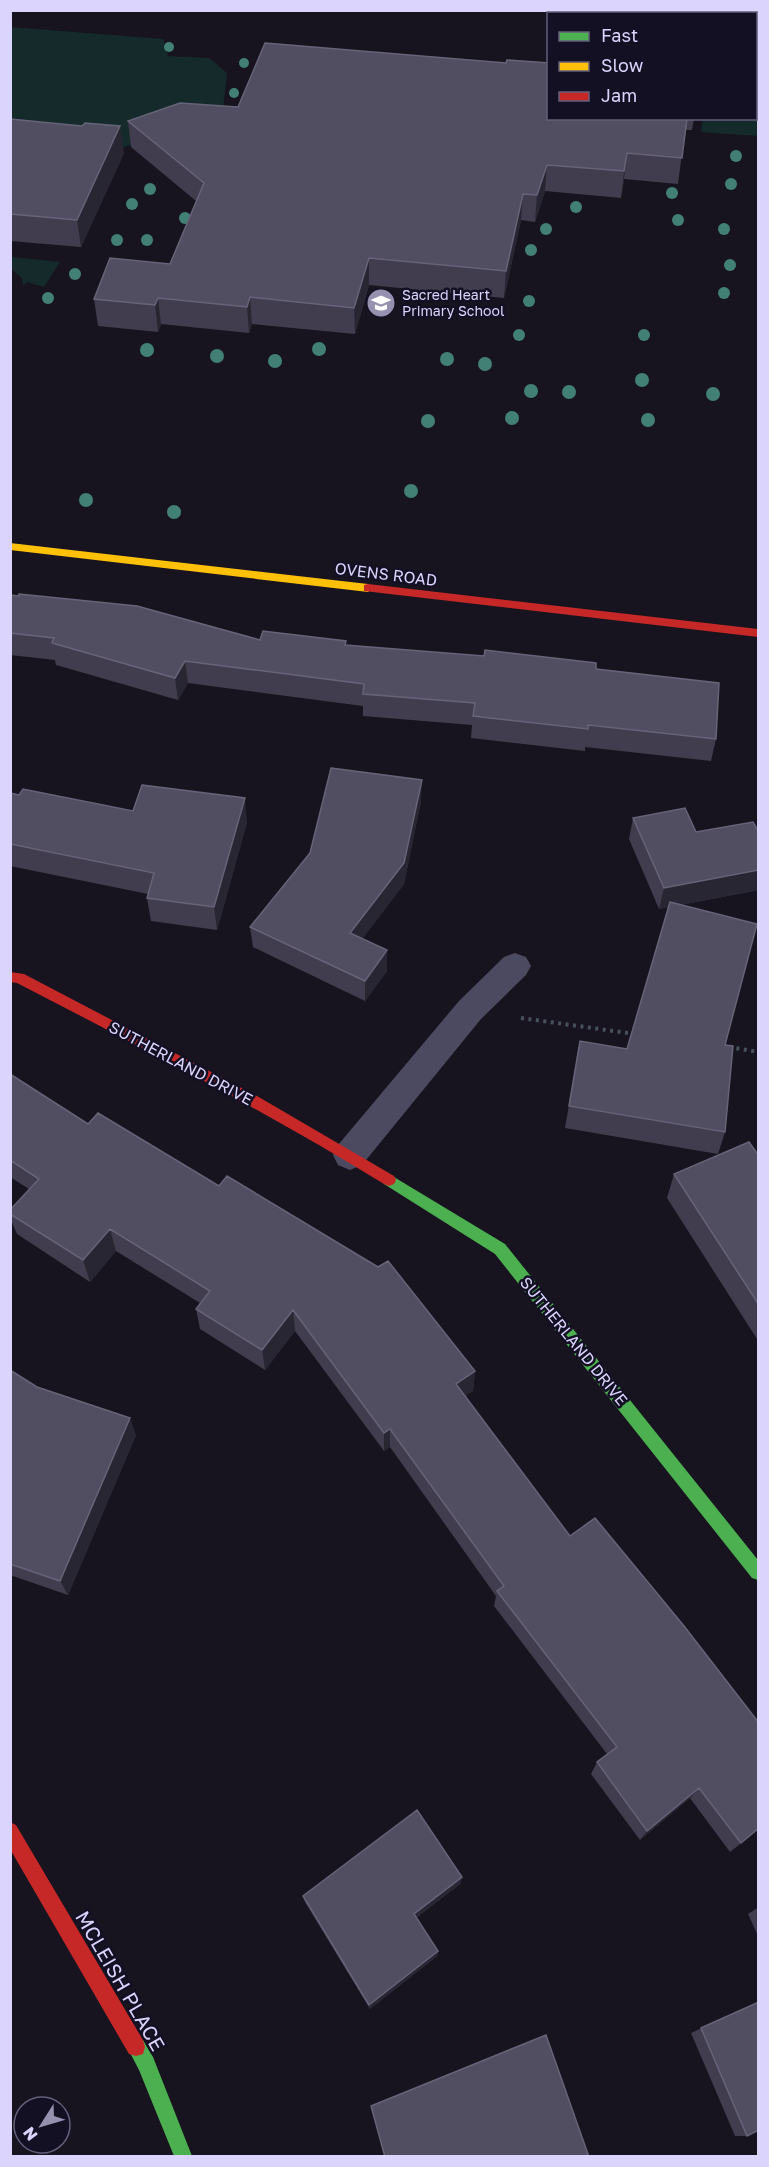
<svg xmlns="http://www.w3.org/2000/svg" width="769" height="2167" font-family="'Golos Text',sans-serif">
<style>
.green{fill:#142a2b}
.lines{fill:none;stroke-linecap:round;stroke-linejoin:round}
.path{stroke:#47515e;stroke-width:4;stroke-dasharray:3 4.5;stroke-linecap:butt}
.street{fill:#4c4a60;fill-rule:evenodd}
.fast{fill:#4caf50;fill-rule:evenodd}
.slow{fill:#ffc107;fill-rule:evenodd}
.jam{fill:#c62828;fill-rule:evenodd}
.tree{fill:#428076}
.wall{fill:#413d4e}
.shaded-wall{fill:#292633}
.building{fill:#514e61;stroke:#676379;stroke-width:1.5}
.labels{text-anchor:middle;stroke-width:5;stroke-linejoin:round;paint-order:stroke}
.far-poi-label{font-size:14px;fill:#dbd5fd;stroke:#141024;text-anchor:start}
.street-label{font-size:16px;fill:#dbd5fd;stroke:#141024}
.near-street-label{font-size:20px;fill:#dbd5fd;stroke:#141024}
</style>
<rect width="100%" height="100%" fill="#17141f"/>
<path class="green" d="M10,27L163,39L168,56L209,58L227,73L221,128L175,129L116,150L11,142Z
M756,89L758,90V136L701,132L703,119L756,118Z
M12,257L60,262L44,287L27,282L23,286L22,278L11,269Z"/>
<g class="lines">
<path class="path" d="M521,1018L635,1034
M729,1047L758,1052"/>
<path class="street" d="M563,10H582V14H563Z
M515,953L526,957L531,966L526,975L481,1019L362,1165L350,1170L338,1165L333,1155L338,1145L459,1001L504,957Z"/>
<path class="fast" d="M389,1174L505,1244L758,1560V1580L752,1578L495,1254L384,1184L382,1180L384,1176Z
M136,2038L143,2040L153,2057L192,2156H174L139,2070L127,2047L129,2040Z"/>
<path class="slow" d="M10,543L368,584L373,588L368,592L10,550Z"/>
<path class="jam" d="M368,584L758,629V637L364,591V585Z
M10,972L24,974L257,1096L394,1176L396,1180L394,1184L389,1186L384,1184C265,1111 141,1047 17,983L10,982Z
M10,1822L16,1825L143,2040L145,2047L143,2054L136,2056L129,2054L10,1849Z"/>
</g>
<g class="tree">
<circle cx="169" cy="47" r="5"/>
<circle cx="244" cy="63" r="5"/>
<circle cx="234" cy="93" r="5"/>
<circle cx="736" cy="156" r="6"/>
<circle cx="731" cy="184" r="6"/>
<circle cx="150" cy="189" r="6"/>
<circle cx="672" cy="193" r="6"/>
<circle cx="132" cy="204" r="6"/>
<circle cx="576" cy="207" r="6"/>
<circle cx="185" cy="218" r="6"/>
<circle cx="678" cy="220" r="6"/>
<circle cx="546" cy="229" r="6"/>
<circle cx="724" cy="229" r="6"/>
<circle cx="117" cy="240" r="6"/>
<circle cx="147" cy="240" r="6"/>
<circle cx="531" cy="250" r="6"/>
<circle cx="730" cy="265" r="6"/>
<circle cx="75" cy="274" r="6"/>
<circle cx="724" cy="293" r="6"/>
<circle cx="48" cy="298" r="6"/>
<circle cx="529" cy="301" r="6"/>
<circle cx="519" cy="335" r="6"/>
<circle cx="644" cy="335" r="6"/>
<circle cx="319" cy="349" r="7"/>
<circle cx="147" cy="350" r="7"/>
<circle cx="217" cy="356" r="7"/>
<circle cx="447" cy="359" r="7"/>
<circle cx="275" cy="361" r="7"/>
<circle cx="485" cy="364" r="7"/>
<circle cx="642" cy="380" r="7"/>
<circle cx="531" cy="391" r="7"/>
<circle cx="569" cy="392" r="7"/>
<circle cx="713" cy="394" r="7"/>
<circle cx="512" cy="418" r="7"/>
<circle cx="648" cy="420" r="7"/>
<circle cx="428" cy="421" r="7"/>
<circle cx="411" cy="491" r="7"/>
<circle cx="86" cy="500" r="7"/>
<circle cx="174" cy="512" r="7"/>
</g>
<path class="wall" d="M238,107L549,118H694L692,130H685L678,184L624,179L621,198L545,191L535,222L521,220L504,298L369,285L355,334L252,324L249,333L161,324L158,332L98,326L94,299L170,264L196,201L131,147L128,121Z
M10,119L124,153L81,247L10,241Z
M10,595L260,640L346,641V645L596,669L716,739L711,761L585,747V751L471,738L472,725L363,716V706L188,683L178,700L56,665L55,660L10,655Z
M10,793L133,811L247,822L217,930L151,921L147,898L148,894L10,866Z
M421,801L404,884L362,939L387,971L365,1001L253,947L250,927Z
M633,818L696,832H759V890L680,905L725,1045V1132L718,1154L565,1128L580,1041L627,1049L669,907L659,909L629,839Z
M10,1074L475,1371L473,1391L465,1396L570,1536L759,1723V1829L730,1852L690,1798L640,1840L591,1774L597,1762L607,1754L494,1606L496,1596L390,1447L384,1451L295,1331L265,1370L200,1329L196,1309L200,1303L116,1251L90,1282L17,1234L10,1218V1210L29,1189L10,1177Z
M759,1156V1338L757,1339L667,1198L674,1174Z
M10,1370L37,1387L136,1435L68,1595L10,1575Z
M462,1877L460,1884L416,1918L438,1951L437,1956L370,2009L305,1902L303,1896Z
M759,1907V1938L748,1914Z
M759,2002L747,2136H735L691,2033Z"/>
<path class="shaded-wall" d="M120,126L124,153L81,247L77,220Z
M627,153L624,179L621,198L624,171Z
M547,165L545,191L535,222L537,195Z
M523,194L521,220L504,298L506,271Z
M369,258V285L355,334L354,308Z
M250,297L252,324L249,333L247,307Z
M158,298L161,324L158,332L155,305Z
M185,661L188,683L178,700L175,678Z
M422,780L421,801L404,884L351,954L350,933Z
M245,798L247,822L217,930L214,907Z
M759,870V890L659,909L664,888Z
M387,950V971L365,1001V981Z
M110,1229L116,1251L90,1282L83,1260Z
M293,1310L295,1331L265,1370L262,1350Z
M475,1371L473,1391L454,1404L456,1384Z
M130,1418L136,1435L68,1595L60,1581Z
M390,1429V1447L384,1451V1433Z
M699,1788L690,1798L640,1840L647,1831Z
M462,1877L460,1884L413,1920L414,1914Z
M438,1951L437,1956L370,2009L369,2005Z"/>
<path class="building" d="M265,43L506,63L507,60L549,63V118H687L682,158L627,153L624,171L547,165L537,195L523,194L506,271L369,258L354,308L250,297L247,307L158,298L155,305L94,299L110,258L170,264L204,183L128,121L180,103L238,107Z
M10,119L82,126L85,123L120,126L77,220L10,214Z
M19,594L137,606L260,640L263,631L346,641L345,645L484,656L485,650L596,663V669L719,683L716,739L588,725V729L473,716L475,703L363,694L364,684L185,661L175,678L52,643L54,638L10,633V595L19,596Z
M331,768L422,780L404,863L350,933L387,950L365,981L250,927L310,853Z
M142,785L245,798L214,907L147,898L154,873L10,844V793L19,795L23,789L133,811Z
M685,808L696,832L753,822L759,832V870L664,888L633,818Z
M670,902L757,924L725,1045L733,1046L725,1132L569,1106L580,1041L627,1049Z
M10,1074L88,1124L98,1113L219,1186L227,1176L378,1267L388,1261L475,1371L456,1384L570,1536L595,1518L684,1626L759,1723V1828L741,1843L699,1788L647,1831L597,1762L617,1747L497,1591L504,1586L390,1429L384,1433L293,1310L262,1350L196,1309L210,1291L110,1229L83,1260L10,1214V1210L39,1179L10,1160Z
M749,1142L759,1156V1305L674,1174Z
M10,1370L37,1387L130,1418L60,1581L10,1564Z
M417,1810L462,1877L414,1914L438,1951L369,2005L303,1896Z
M759,2002V2130L747,2136L701,2028Z
M546,2035L589,2157H385L371,2106Z"/>
<defs>
<g id="school-disc" transform="scale(1.5)"><circle r="9.5" fill="#9691af" stroke="#141024"/><path d="M0-5L7-2L0 1L-7-2ZM-4 1L0 2.5L4 1V4Q0 6-4 4Z" fill="#fff"/></g>
</defs>
<g fill-rule="evenodd">
<use href="#school-disc" x="381" y="303"/>
</g>
<g class="labels">
<g class="far-poi-label">
<text x="402" y="300">Sacred Heart<tspan x="402" dy="16">Primary School</tspan></text>
</g>
<g class="street-label">
<text transform="translate(386 574) rotate(7)" y="6">OVENS ROAD</text>
<text transform="translate(181 1063) rotate(28)" y="6">SUTHERLAND DRIVE</text>
<text transform="translate(574 1341) rotate(51)" y="6">SUTHERLAND DRIVE</text>
</g>
<g class="near-street-label">
<text transform="translate(120 1981) rotate(60)" y="7">MCLEISH PLACE</text>
</g>
</g>
<rect width="769" height="2167" fill="none" stroke="#dbd5fd" stroke-width="24"/>
<rect x="547" y="12" width="210" height="108" fill="#141024" stroke="#645f7b" stroke-width="1.5"/>
<rect x="559" y="32" width="30" height="9" fill="#4caf50" stroke="#645f7b" stroke-width="1.5"/>
<text x="601" y="42" font-size="18" fill="#dbd5fd">Fast</text>
<rect x="559" y="62" width="30" height="9" fill="#ffc107" stroke="#645f7b" stroke-width="1.5"/>
<text x="601" y="72" font-size="18" fill="#dbd5fd">Slow</text>
<rect x="559" y="92" width="30" height="9" fill="#c62828" stroke="#645f7b" stroke-width="1.5"/>
<text x="601" y="102" font-size="18" fill="#dbd5fd">Jam</text>
<g transform="translate(42 2125) rotate(233)"><circle r="28" fill="#141024" stroke="#645f7b" stroke-width="1.5"/>
<path d="M0-4.5L10 22L0 15L-10 22Z" fill="#9691af"/>
<text y="-9" font-size="16" font-weight="bold" text-anchor="middle" fill="#dbd5fd">N</text>
</g>
</svg>
